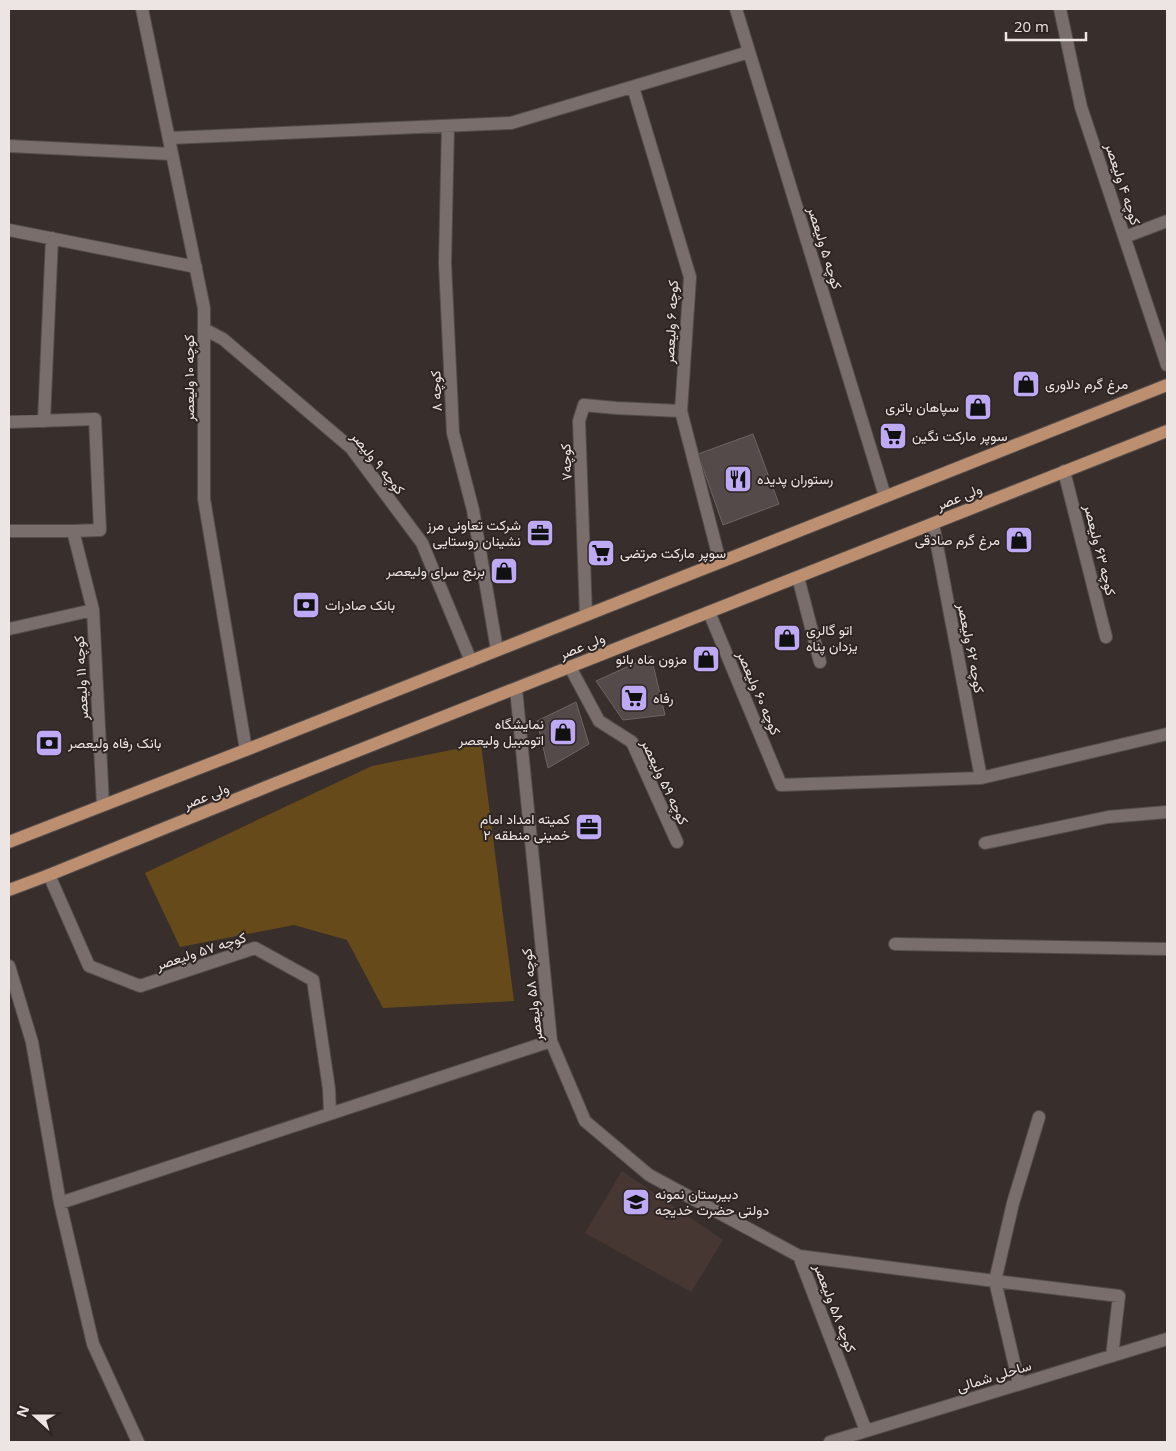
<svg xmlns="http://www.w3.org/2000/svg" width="1176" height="1451" font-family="'Open Sans',Vazirmatn,sans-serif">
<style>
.built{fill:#463732}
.green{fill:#674a19}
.building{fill:#544a4a;stroke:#6f6464}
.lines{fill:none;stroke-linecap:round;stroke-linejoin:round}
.minor-casing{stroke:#544d4b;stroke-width:14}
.major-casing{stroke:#544d4b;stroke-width:14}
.minor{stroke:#796e6b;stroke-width:12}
.major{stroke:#bc8f70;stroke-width:12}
.labels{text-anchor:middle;stroke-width:4;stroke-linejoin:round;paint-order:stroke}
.street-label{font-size:14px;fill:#ece5e4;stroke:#2e2523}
.poi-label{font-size:14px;fill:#ece5e4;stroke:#2e2523;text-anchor:start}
</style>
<rect width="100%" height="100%" fill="#382f2d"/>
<path class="built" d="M622,1171L723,1240L691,1292L585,1233Z"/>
<path class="green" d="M481,744L514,1001L383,1008L347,940L294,925L180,947L145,873L372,766Z"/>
<path class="building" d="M753,434L779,504L723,525L698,454Z
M651,656L665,715L623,720L596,681Z
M576,702L589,744L548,768L537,721Z"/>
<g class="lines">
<g class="minor-casing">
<path id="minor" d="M142,9L204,308V499L246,750
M736,9L885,496
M1060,9L1081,107L1167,365
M633,87L690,277L681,411L720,562
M448,126L445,263L453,433L473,510L497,650
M169,138L511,123L749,52
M9,146L172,154
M9,230L196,267
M1125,237L1167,221
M204,329L223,339L351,448L422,543L471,661
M44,421L52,238
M9,422L95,419L100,530L73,531
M1064,471L1106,637
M933,524L981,778
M9,531H73L93,610L103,805
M798,577L820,662
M709,612L781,785L981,778L1167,734
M586,615L579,421L584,405L616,408L681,411
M9,629L93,610
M570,667L599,721L632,742L677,842
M516,689L551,1041L585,1121L649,1175L799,1256L866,1431
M985,843L1108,817L1167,812
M49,875L89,966L140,986L255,948L313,980L329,1089L330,1113
M895,944L1167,949
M9,966L32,1042L60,1203L551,1041
M60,1203L93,1344L138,1442
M799,1256L995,1281L1013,1203L1039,1117
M1019,1384L995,1281L1119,1296L1112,1356
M830,1442L1167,1339"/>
</g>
<g class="major-casing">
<path id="major" d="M9,842L261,744L1167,385
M9,890L49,875L276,783L1167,431"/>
</g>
<use href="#minor" class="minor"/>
<use href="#major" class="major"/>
</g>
<defs>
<g id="shop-square" transform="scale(1.4375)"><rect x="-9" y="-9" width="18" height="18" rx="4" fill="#bea9f4" stroke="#2e2523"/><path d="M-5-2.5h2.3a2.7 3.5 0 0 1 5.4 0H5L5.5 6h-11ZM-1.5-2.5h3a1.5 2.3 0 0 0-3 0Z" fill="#111"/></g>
<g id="supermarket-square" transform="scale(1.4375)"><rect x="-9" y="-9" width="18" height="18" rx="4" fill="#bea9f4" stroke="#2e2523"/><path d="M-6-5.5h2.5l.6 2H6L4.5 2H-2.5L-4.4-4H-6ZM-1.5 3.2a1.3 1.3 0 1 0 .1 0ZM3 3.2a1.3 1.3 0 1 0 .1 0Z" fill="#111"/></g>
<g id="restaurant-square" transform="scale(1.4375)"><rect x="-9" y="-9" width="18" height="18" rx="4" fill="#bea9f4" stroke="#2e2523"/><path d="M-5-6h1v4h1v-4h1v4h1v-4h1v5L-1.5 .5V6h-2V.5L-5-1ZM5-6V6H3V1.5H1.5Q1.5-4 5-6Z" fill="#111"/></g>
<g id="office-square" transform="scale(1.4375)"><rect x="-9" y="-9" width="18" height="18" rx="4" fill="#bea9f4" stroke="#2e2523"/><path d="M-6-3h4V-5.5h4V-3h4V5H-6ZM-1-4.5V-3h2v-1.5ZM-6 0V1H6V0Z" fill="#111"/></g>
<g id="bank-square" transform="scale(1.4375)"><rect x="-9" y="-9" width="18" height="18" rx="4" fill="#bea9f4" stroke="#2e2523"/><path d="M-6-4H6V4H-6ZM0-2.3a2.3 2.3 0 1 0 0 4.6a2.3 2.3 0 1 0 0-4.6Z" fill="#111"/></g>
<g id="school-square" transform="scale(1.4375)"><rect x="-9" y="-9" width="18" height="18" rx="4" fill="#bea9f4" stroke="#2e2523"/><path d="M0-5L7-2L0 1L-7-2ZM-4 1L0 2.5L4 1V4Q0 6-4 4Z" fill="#111"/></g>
</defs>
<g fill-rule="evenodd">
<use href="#shop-square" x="1026" y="384"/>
<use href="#shop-square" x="978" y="407"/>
<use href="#supermarket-square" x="893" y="436"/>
<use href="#restaurant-square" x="738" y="479"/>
<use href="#office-square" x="540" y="533"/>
<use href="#shop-square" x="1019" y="540"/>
<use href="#supermarket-square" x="601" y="553"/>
<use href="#shop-square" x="504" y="571"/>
<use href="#bank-square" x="306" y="605"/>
<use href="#shop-square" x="787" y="638"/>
<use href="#shop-square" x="706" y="659"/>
<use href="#supermarket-square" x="634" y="698"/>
<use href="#shop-square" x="563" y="732"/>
<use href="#bank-square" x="49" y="743"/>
<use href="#office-square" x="589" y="827"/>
<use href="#school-square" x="636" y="1202"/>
</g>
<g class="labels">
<g class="street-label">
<text transform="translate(1123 184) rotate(72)" y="5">کوچه ۴ ولیعصر</text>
<text transform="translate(825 248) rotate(73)" y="5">کوچه ۵ ولیعصر</text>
<text transform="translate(671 322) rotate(-87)" y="5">کوچه ۶ ولیعصر</text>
<text transform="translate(189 378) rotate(-90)" y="5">کوچه ۱۰ ولیعصر</text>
<text transform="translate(436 391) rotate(-92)" y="5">کوچه ۸</text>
<text transform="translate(566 462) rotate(-92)" y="5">کوچه۷</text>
<text transform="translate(378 463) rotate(51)" y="5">کوچه ۹ ولیصر</text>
<text transform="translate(959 497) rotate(-22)" y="5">ولی عصر</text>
<text transform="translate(1100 550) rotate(76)" y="5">کوچه ۶۳ ولیعصر</text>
<text transform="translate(582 646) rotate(-22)" y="5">ولی عصر</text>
<text transform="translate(971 648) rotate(79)" y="5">کوچه ۶۲ ولیعصر</text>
<text transform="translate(81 678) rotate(-93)" y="5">کوچه ۱۱ ولیعصر</text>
<text transform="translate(759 693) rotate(67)" y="5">کوچه ۶۰ ولیعصر</text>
<text transform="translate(665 782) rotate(65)" y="5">کوچه ۵۹ ولیعصر</text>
<text transform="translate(206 796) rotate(-22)" y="5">ولی عصر</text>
<text transform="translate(201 951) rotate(-18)" y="5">کوچه ۵۷ ولیعصر</text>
<text transform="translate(532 995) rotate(-97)" y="5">کوچه ۵۸ ولیعصر</text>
<text transform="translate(835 1308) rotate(69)" y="5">کوچه ۵۸ ولیعصر</text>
<text transform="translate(994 1376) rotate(-17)" y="5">ساحلی شمالی</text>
</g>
<g class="poi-label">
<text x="1045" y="389">مرغ گرم دلاوری</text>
<text x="959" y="412" text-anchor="end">سپاهان باتری</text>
<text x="912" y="441">سوپر مارکت نگین</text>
<text x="757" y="484">رستوران پدیده</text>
<text x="521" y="530" text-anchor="end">شرکت تعاونی مرز<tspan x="521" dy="16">نشینان روستایی</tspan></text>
<text x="1000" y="545" text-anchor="end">مرغ گرم صادقی</text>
<text x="620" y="558">سوپر مارکت مرتضی</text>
<text x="485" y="576" text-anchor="end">برنج سرای ولیعصر</text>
<text x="325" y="610">بانک صادرات</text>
<text x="806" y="635">اتو گالری<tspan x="806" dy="16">یزدان پناه</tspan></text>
<text x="687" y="664" text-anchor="end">مزون ماه بانو</text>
<text x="653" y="703">رفاه</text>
<text x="544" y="729" text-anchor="end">نمایشگاه<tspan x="544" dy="16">اتومبیل ولیعصر</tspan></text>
<text x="68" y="748">بانک رفاه ولیعصر</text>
<text x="570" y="824" text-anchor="end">کمیته امداد امام<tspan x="570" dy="16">خمینی منطقه ۲</tspan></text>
<text x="655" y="1199">دبیرستان نمونه<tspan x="655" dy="16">دولتی حضرت خدیجه</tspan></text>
</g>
</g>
<rect width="1176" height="1451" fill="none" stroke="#ece5e4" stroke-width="20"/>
<g transform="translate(35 1416) rotate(291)" stroke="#2e2523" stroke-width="4" paint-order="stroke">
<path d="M0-4L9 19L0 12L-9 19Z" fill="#ece5e4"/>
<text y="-8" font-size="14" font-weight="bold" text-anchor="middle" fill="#ece5e4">N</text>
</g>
<path d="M1006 32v8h80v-8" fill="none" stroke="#ece5e4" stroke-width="2.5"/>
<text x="1014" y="32" font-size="15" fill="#ece5e4" stroke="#2e2523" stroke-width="4" paint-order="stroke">20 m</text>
</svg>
